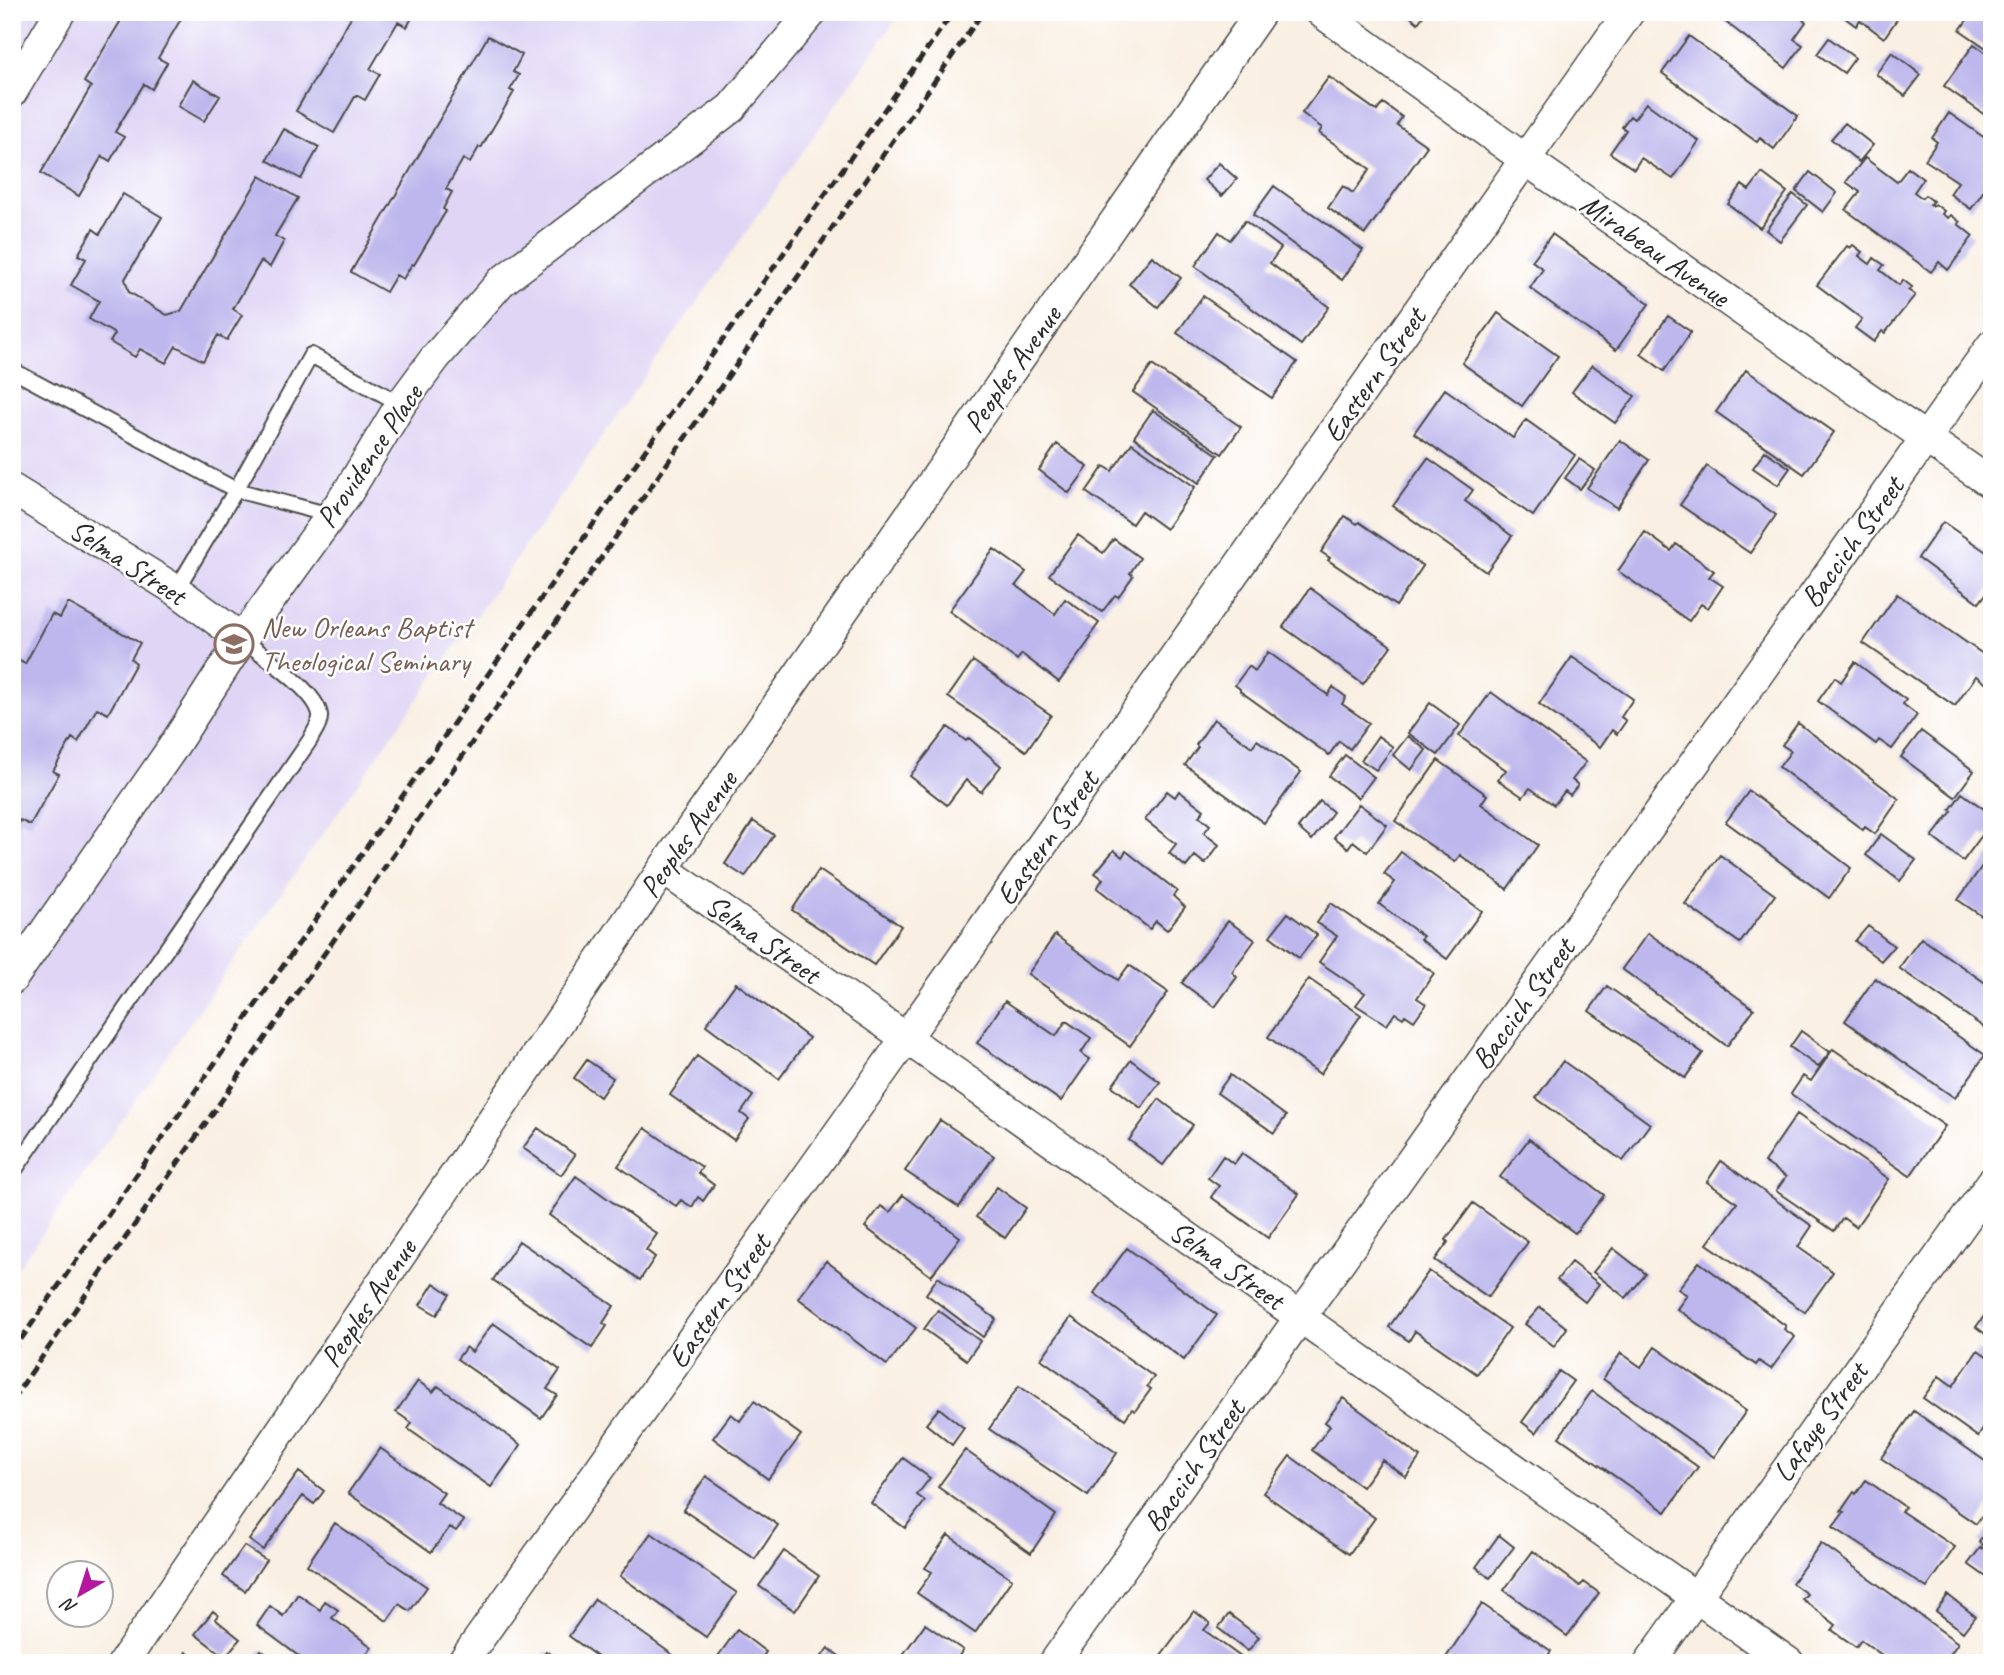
<svg xmlns="http://www.w3.org/2000/svg" width="2004" height="1675" font-family="Caveat,sans-serif">
<style>
.built{fill:#dfd5f5}
.building{fill:#beb7ed}
.lines{fill:none;stroke-linecap:round;stroke-linejoin:round}
.service-casing{stroke:#4a4846;stroke-width:18}
.minor-casing{stroke:#4a4846;stroke-width:33}
.service{stroke:#fff;stroke-width:14}
.minor{stroke:#fff;stroke-width:30}
.rail{stroke:#2b2b2b;stroke-width:5;stroke-dasharray:10 5;stroke-linecap:butt}
.labels{text-anchor:middle;stroke-width:5;stroke-linejoin:round;paint-order:stroke}
.street-label{font-size:30px;fill:#2b2b2b;stroke:#fff}
.education-label{font-size:30px;fill:#785e54;stroke:#fff;text-anchor:start}
</style>
<rect width="100%" height="100%" fill="#fff"/>
<filter id="ink" filterUnits="userSpaceOnUse"><feTurbulence type="fractalNoise" baseFrequency=".0143" numOctaves="2"/><feDisplacementMap in="SourceGraphic" scale="14" xChannelSelector="R" yChannelSelector="G"/><feConvolveMatrix kernelMatrix="1 2 1 2 8 2 1 2 1" color-interpolation-filters="sRGB"/></filter>
<filter id="wash" filterUnits="userSpaceOnUse"><feTurbulence type="fractalNoise" baseFrequency=".00686" numOctaves="4" result="noise"/><feDisplacementMap in="SourceGraphic" scale="28" xChannelSelector="R" yChannelSelector="G"/><feGaussianBlur stdDeviation="1.57" result="paint"/><feColorMatrix in="noise" values="0 0 0 0 0 0 0 0 0 0 0 0 0 0 0 0 0 1.4 0 .05"/><feComposite in="paint" operator="in"/></filter>
<g filter="url(#wash)">
<rect width="100%" height="100%" fill="#f9efe2"/>
<path class="built" d="M12,12H901L12,1276Z"/>
<g id="blocks">
<path class="building" d="M126,12H185L158,58L167,63L152,89L144,84L115,132L124,137L110,161L102,156L79,196L41,173L91,87L84,82Z
M354,12H415L407,27L398,22L370,69L380,74L365,100L356,95L334,133L296,111Z
M1405,12H1426L1418,23Z
M1716,12H1793L1806,22L1794,39L1803,45L1786,68L1715,14Z
M1837,12H1902L1884,38L1860,20L1856,26Z
M1973,12L1992,24V52L1960,30Z
M488,36L522,55L513,72L519,75L510,90L514,92L481,148L479,147L470,163L463,159L446,189L452,192L443,209L446,211L414,265L412,264L403,279L396,275L386,292L351,272Z
M1689,36L1798,116L1774,149L1760,138L1757,142L1662,73Z
M1829,38L1855,58L1844,73L1817,54Z
M1974,44L1992,57V120L1944,86Z
M1892,52L1921,75L1905,96L1876,74Z
M1329,77L1377,111L1383,103L1402,117L1397,125L1427,146L1365,234L1328,208L1343,186L1353,193L1370,169L1319,133L1322,128L1302,113Z
M193,80L220,96L204,121L178,106Z
M1646,103L1699,141L1673,179L1641,158L1634,169L1610,153L1626,130L1622,127L1630,116L1634,119Z
M1949,113L1992,143V179L1971,209L1950,194L1958,182L1925,160L1937,142L1932,138Z
M1845,123L1873,145L1859,162L1831,139Z
M284,129L319,147L301,179L267,160Z
M1865,158L1897,182L1908,168L1923,179L1914,192L1922,198L1925,195L1933,201L1930,204L1933,206L1935,204L1944,211L1942,214L1948,218L1951,215L1960,222L1958,224L1973,236L1948,270L1939,262L1931,272L1846,210L1860,192L1846,182Z
M1219,163L1237,179L1222,196L1204,180Z
M1810,172L1837,193L1823,212L1796,191Z
M1762,173L1787,192L1760,228L1728,204L1742,185L1749,190Z
M260,176L298,198L275,236L284,241L270,267L261,261L233,309L242,315L227,340L218,335L203,361L176,346L166,363L140,349L135,357L110,342L115,334L89,319L99,301L71,285L86,259L78,255L93,229L100,234L123,194L162,217L125,279L129,292L167,315L181,311Z
M1274,186L1363,250L1342,280L1253,215Z
M1793,194L1807,205L1780,241L1766,230Z
M1245,221L1281,248L1270,263L1329,307L1301,345L1195,266L1219,232L1230,240Z
M1552,234L1649,304L1616,350L1530,288L1543,269L1532,261Z
M1853,245L1862,252L1859,256L1870,264L1874,258L1884,265L1880,270L1899,285L1903,280L1912,287L1908,290L1915,295L1885,333L1882,331L1874,342L1855,328L1862,319L1817,285L1847,246L1850,248Z
M1152,256L1181,278L1158,307L1129,284Z
M1203,296L1297,362L1272,398L1177,333Z
M1498,313L1558,356L1522,406L1462,363Z
M1668,316L1691,332L1664,371L1641,354Z
M1152,365L1241,427L1222,454L1133,392Z
M1592,365L1635,396L1615,423L1572,392Z
M1746,370L1834,432L1804,474L1716,412Z
M1445,389L1513,438L1526,420L1575,455L1533,516L1414,433Z
M1153,410L1218,455L1199,483L1134,437Z
M1620,440L1649,460L1617,508L1587,488Z
M1132,443L1195,487L1166,529L1141,511L1132,524L1086,492L1104,466L1112,471Z
M1057,444L1088,467L1069,493L1039,470Z
M1765,451L1790,468L1778,485L1753,468Z
M1428,458L1473,490L1465,501L1512,536L1486,572L1393,506Z
M1579,459L1595,470L1580,489L1565,478Z
M1707,466L1776,515L1750,553L1680,505Z
M1345,516L1357,524L1359,522L1423,566L1396,606L1328,560L1330,558L1321,552Z
M1943,522L1992,556V586L1979,603L1918,558Z
M1645,532L1671,551L1676,544L1714,571L1709,577L1723,586L1708,608L1701,604L1689,621L1618,571Z
M1078,535L1103,553L1114,539L1140,558L1130,573L1133,576L1118,597L1115,595L1102,612L1049,575Z
M994,549L1026,572L1016,585L1055,614L1065,599L1099,623L1089,637L1091,638L1059,682L1022,654L1017,660L949,611Z
M1310,588L1391,646L1363,684L1283,627Z
M1897,594L1990,659L1992,656V688L1976,676L1955,706L1863,643Z
M68,603L140,643L131,659L136,663L108,714L97,708L78,742L72,738L53,771L59,774L30,825L20,820L12,835V662L14,658L25,664L52,614L60,618Z
M1268,652L1328,695L1333,687L1346,697L1342,704L1369,723L1350,749L1339,741L1329,755L1240,691V689L1235,685L1249,666L1255,671Z
M1572,657L1633,699L1621,717L1626,721L1617,734L1612,730L1600,747L1539,704Z
M973,661L1051,715L1026,751L948,697Z
M1855,662L1906,700L1903,704L1917,715L1892,749L1879,740L1876,744L1818,701L1835,677L1841,682Z
M1491,692L1586,762L1572,780L1578,785L1570,795L1565,791L1554,805L1530,788L1523,797L1498,780L1506,770L1459,736Z
M1430,703L1460,725L1438,755L1408,733Z
M1214,719L1252,747L1257,740L1301,772L1264,823L1185,765L1198,747L1196,745Z
M1798,723L1899,799L1875,834L1865,827L1863,830L1779,767L1791,751L1782,745Z
M948,727L966,741L969,738L1001,766L981,792L966,780L947,805L910,776Z
M1921,731L1974,771L1955,797L1901,757Z
M1378,736L1393,747L1376,770L1361,760Z
M1408,736L1426,750L1411,770L1393,755Z
M1345,755L1374,777L1358,798L1329,776Z
M1438,760L1487,795L1481,804L1538,845L1507,889L1460,855L1455,862L1395,821Z
M1167,791L1175,797L1179,791L1204,810L1199,816L1210,825L1204,833L1219,845L1205,864L1195,856L1186,867L1169,853L1176,844L1145,820Z
M1749,791L1851,868L1829,898L1726,822Z
M1962,793L1992,815V830L1987,837L1983,834L1963,861L1932,837L1952,811L1950,810Z
M1320,801L1333,812L1312,840L1298,828Z
M1359,804L1387,825L1367,852L1353,841L1348,848L1334,837Z
M753,821L774,835L745,877L725,864Z
M1881,834L1916,860L1900,881L1866,855Z
M1114,850L1122,857L1126,851L1177,891L1173,896L1185,907L1167,930L1156,921L1150,929L1097,888L1103,879L1095,873Z
M1401,852L1482,911L1447,959L1420,939L1423,936L1379,904L1395,882L1384,874Z
M1720,855L1775,895L1740,943L1685,904Z
M1990,855L1992,856V923L1958,900Z
M819,870L901,926L874,965L792,910Z
M1331,903L1434,973L1417,998L1426,1004L1414,1021L1405,1015L1403,1018L1395,1013L1387,1025L1356,1005L1365,993L1319,962L1337,936L1317,923Z
M1288,913L1317,935L1299,958L1270,936Z
M1228,921L1255,940L1232,972L1237,977L1215,1007L1182,983Z
M1868,926L1894,946L1881,961L1855,941Z
M1648,933L1754,1009L1727,1046L1622,969Z
M1055,935L1118,980L1129,965L1168,992L1130,1046L1028,974Z
M1921,938L1987,984L1992,977V1033L1899,968Z
M1875,978L1985,1055L1955,1098L1845,1021Z
M1309,979L1361,1015L1320,1074L1268,1037Z
M736,983L809,1038L779,1079L706,1025Z
M1607,986L1703,1053L1685,1078L1589,1011Z
M1005,1001L1056,1036L1066,1021L1091,1038L1081,1053L1090,1059L1061,1101L977,1043Z
M1801,1031L1830,1052L1818,1067L1790,1047Z
M1833,1049L1945,1126L1910,1176L1791,1094L1803,1076L1811,1081Z
M697,1056L753,1096L741,1113L749,1119L734,1140L670,1095Z
M587,1060L613,1078L600,1097L574,1078Z
M1131,1060L1160,1082L1141,1108L1112,1086Z
M1563,1061L1650,1124L1623,1161L1536,1098Z
M1230,1075L1286,1116L1274,1133L1217,1093Z
M1159,1099L1193,1125L1163,1165L1129,1140Z
M1797,1114L1889,1179L1856,1227L1843,1218L1834,1231L1776,1191L1786,1177L1764,1162Z
M940,1120L994,1156L959,1207L905,1171Z
M538,1128L575,1155L561,1175L523,1148Z
M645,1128L702,1167L698,1173L714,1185L703,1201L698,1197L692,1207L681,1200L676,1206L618,1166Z
M1529,1139L1604,1195L1575,1233L1500,1177Z
M1242,1153L1299,1194L1268,1238L1211,1197L1219,1186L1208,1178L1223,1156L1234,1164Z
M1721,1161L1812,1226L1798,1247L1833,1272L1805,1312L1707,1244L1737,1203L1707,1182Z
M576,1176L657,1234L646,1250L655,1257L640,1280L549,1215Z
M997,1187L1026,1208L1005,1238L976,1217Z
M903,1195L960,1237L931,1276L865,1227L881,1206L890,1212Z
M1473,1203L1528,1242L1488,1297L1435,1260L1448,1242L1446,1240Z
M519,1241L614,1306L603,1323L607,1326L592,1348L493,1280Z
M1127,1248L1217,1315L1184,1360L1094,1293Z
M1613,1248L1646,1274L1626,1298L1593,1272Z
M826,1261L916,1328L887,1365L798,1298Z
M1571,1262L1599,1284L1585,1302L1557,1280Z
M1699,1262L1786,1326L1784,1329L1795,1337L1771,1369L1759,1361L1756,1365L1677,1309L1687,1295L1678,1289Z
M1429,1271L1510,1328L1477,1374L1415,1331L1409,1341L1389,1327Z
M938,1277L996,1319L983,1337L926,1294Z
M434,1283L450,1294L437,1315L420,1305Z
M1992,1305V1339L1976,1327Z
M1540,1307L1567,1328L1554,1346L1525,1324Z
M938,1310L980,1341L967,1360L924,1329Z
M1071,1317L1154,1377L1147,1386L1151,1389L1135,1411L1132,1409L1125,1419L1041,1359Z
M493,1323L560,1370L547,1389L557,1395L541,1418L457,1359L466,1347L472,1352Z
M1655,1347L1746,1411L1714,1457L1603,1379L1621,1353L1641,1367Z
M1978,1350L1992,1360V1424L1988,1421L1978,1437L1923,1398L1939,1376L1953,1386Z
M1559,1371L1573,1381L1536,1433L1522,1422Z
M418,1381L433,1392L438,1386L521,1445L491,1487L408,1429L412,1423L396,1412Z
M1019,1386L1117,1453L1088,1496L989,1429Z
M1592,1391L1698,1467L1666,1512L1559,1437Z
M1343,1398L1389,1432L1388,1433L1420,1457L1406,1477L1382,1460L1362,1487L1312,1450L1330,1426L1325,1422Z
M754,1401L801,1435L768,1479L713,1438L731,1414L740,1421Z
M939,1408L964,1428L952,1445L926,1424Z
M1914,1411L1992,1466V1502L1976,1524L1881,1458Z
M380,1448L444,1493L437,1503L464,1521L456,1531L450,1527L431,1552L348,1493Z
M965,1450L1056,1515L1031,1553L938,1487Z
M1290,1456L1375,1518L1349,1554L1263,1493Z
M903,1458L930,1478L917,1495L925,1501L905,1528L871,1503Z
M299,1472L324,1491L314,1504L303,1496L263,1550L249,1540Z
M706,1476L778,1525L755,1559L683,1510Z
M1866,1480L1905,1507L1901,1511L1955,1547L1927,1588L1833,1527L1844,1512L1841,1511L1854,1492L1856,1494Z
M335,1523L427,1587L410,1611L399,1604L387,1621L307,1565Z
M1992,1525V1552L1979,1542Z
M651,1533L737,1593L706,1637L620,1576Z
M948,1535L1012,1579L975,1633L917,1593L932,1572L925,1568Z
M1499,1535L1514,1547L1490,1578L1476,1567Z
M1821,1543L1958,1643L1944,1663H1893L1861,1640L1856,1647L1832,1630L1836,1625L1802,1599L1807,1594L1792,1583Z
M244,1546L266,1560L245,1591L223,1576Z
M1981,1547L1992,1555V1581L1968,1564Z
M784,1551L819,1576L795,1611L759,1586Z
M1533,1551L1580,1586L1584,1582L1599,1593L1567,1636L1504,1590Z
M298,1594L320,1610L325,1601L338,1610L332,1618L372,1647L361,1663H308L257,1625L270,1606L283,1616Z
M1948,1595L1975,1616L1963,1632L1936,1611Z
M595,1599L684,1663H606L569,1636Z
M1482,1604L1551,1651L1543,1663H1451L1445,1659Z
M213,1611L218,1615L215,1619L240,1639L225,1657L195,1634Z
M1194,1611L1210,1623L1204,1630L1242,1658L1238,1663H1170L1161,1655Z
M1229,1614L1259,1637L1248,1651L1218,1628Z
M925,1624L963,1650L954,1663H897Z
M737,1630L766,1652L758,1663H721L716,1659Z
M828,1648L849,1663H817Z
M261,1650L279,1663H252Z
M546,1651L563,1663H538Z
M186,1652L201,1663H178Z
M1288,1655L1299,1663H1282Z"/>
</g>
</g>
<g filter="url(#ink)">
<use href="#blocks" fill-opacity="0" stroke="#4a4846" stroke-width="2"/>
<g class="lines">
<g class="service-casing">
<path id="service" d="M12,370L236,490L330,515
M176,590L236,490L311,355L401,404
M12,1174L310,740C313,733 321,723 320,715C317,691 262,655 242,639"/>
</g>
<g class="minor-casing">
<path id="minor" d="M1321,12L1526,160L1992,484
M12,92L60,12
M12,489L176,590L242,639
M663,869L906,1038L1789,1663
M12,979L171,750L242,639L348,492L401,404L435,358L501,282L731,108L812,12
M123,1663L663,869L1261,12
M462,1663L906,1038L1629,12
M1054,1663L1992,345
M1649,1663L1992,1182"/>
</g>
<use href="#service" class="service"/>
<use href="#minor" class="minor"/>
<path class="rail" d="M12,1352L953,12
M12,1400L983,12"/>
</g>
</g>
<defs>
<g id="university-ring" transform="scale(2.0125)"><circle r="9.5" fill="#fff" stroke="#8d6e63" stroke-width="1.5"/><path d="M0-5L7-2L0 1L-7-2ZM-4 1L0 2.5L4 1V4Q0 6-4 4Z" fill="#8d6e63"/></g>
</defs>
<g fill-rule="evenodd">
<use href="#university-ring" x="234" y="644"/>
</g>
<g class="labels">
<g class="street-label">
<text transform="translate(1655 250) rotate(35)" y="10">Mirabeau Avenue</text>
<text transform="translate(1012 369) rotate(-55)" y="10">Peoples Avenue</text>
<text transform="translate(1374 375) rotate(-55)" y="10">Eastern Street</text>
<text transform="translate(369 456) rotate(-56)" y="10">Providence Place</text>
<text transform="translate(1852 542) rotate(-54)" y="10">Baccich Street</text>
<text transform="translate(128 562) rotate(33)" y="10">Selma Street</text>
<text transform="translate(688 834) rotate(-55)" y="10">Peoples Avenue</text>
<text transform="translate(1047 838) rotate(-55)" y="10">Eastern Street</text>
<text transform="translate(763 939) rotate(35)" y="10">Selma Street</text>
<text transform="translate(1523 1004) rotate(-54)" y="10">Baccich Street</text>
<text transform="translate(1227 1265) rotate(35)" y="10">Selma Street</text>
<text transform="translate(719 1301) rotate(-55)" y="10">Eastern Street</text>
<text transform="translate(368 1303) rotate(-56)" y="10">Peoples Avenue</text>
<text transform="translate(1820 1422) rotate(-54)" y="10">Lafaye Street</text>
<text transform="translate(1194 1466) rotate(-55)" y="10">Baccich Street</text>
</g>
<g class="education-label">
<text x="261" y="637">New Orleans Baptist<tspan x="261" dy="34">Theological Seminary</tspan></text>
</g>
</g>
<rect width="2004" height="1675" fill="none" stroke="#fff" stroke-width="42"/>
<g transform="translate(80 1594) rotate(219)"><circle r="33" fill="#ffffff" stroke="#aaaaaa" stroke-width="2"/>
<path d="M0-5L12 26L0 18L-12 26Z" fill="#b5179e"/>
<text y="-10" font-size="19" font-weight="bold" text-anchor="middle" fill="#2b2b2b">N</text>
</g>
</svg>
